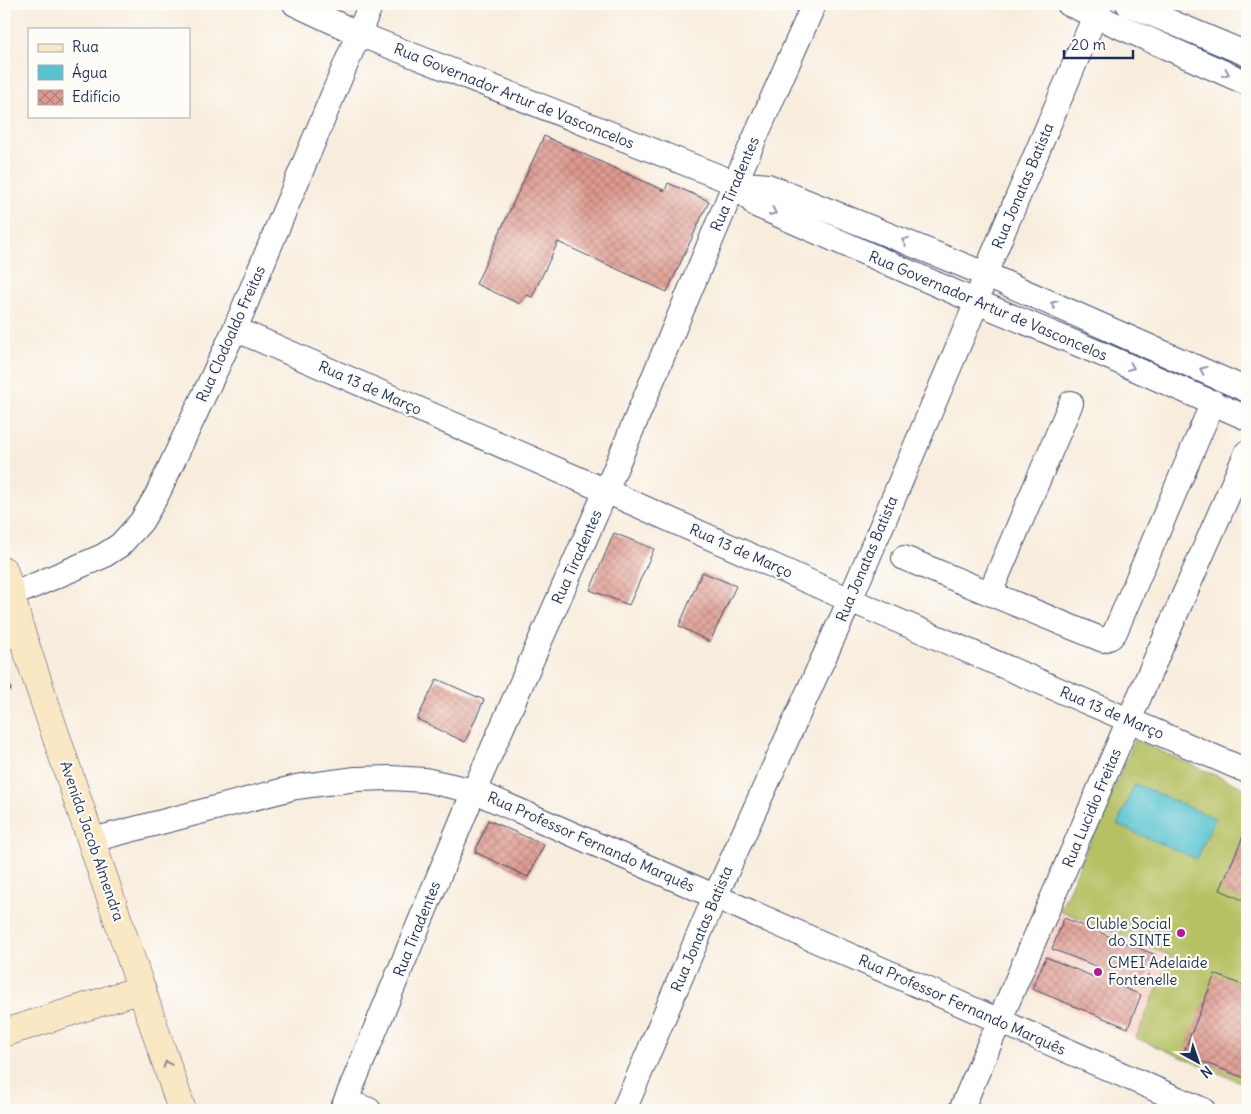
<svg xmlns="http://www.w3.org/2000/svg" width="1251" height="1114" font-family="Delius,sans-serif">
<style>
.built{fill:#f7d1c6}
.pitch{fill:#b6c163;stroke:#687860}
.water{fill:#57c3d0;stroke:#397997}
.building{fill:url(#building-cross-hatch)}
.lines{fill:none;stroke-linecap:round;stroke-linejoin:round}
.street-casing{stroke:#3c4c71;stroke-width:26}
.secondary-casing{stroke:#3c4c71;stroke-width:29}
.street{stroke:#fff;stroke-width:24}
.secondary{stroke:#fae7c3;stroke-width:28}
.oneway{stroke:#8d97ae}
.oneway2{stroke:#8a8b90}
.poi-dot{fill:#b5179e;stroke:#fdfcf7;stroke-width:2}
.labels{text-anchor:middle;stroke-width:4.5;stroke-linejoin:round;paint-order:stroke}
.street-label{font-size:15px;fill:#1b2f5e;stroke:#fdfcf7}
.poi-label{font-size:15px;fill:#1b2f5e;stroke:#fdfcf7;text-anchor:end}
</style>
<defs>
<pattern id="building-cross-hatch" width="8" height="8" patternUnits="userSpaceOnUse" patternTransform="scale(1.25)"><rect width="8" height="8" fill="#df9a8d"/><path d="M0 0l8 8M0 8l8-8" fill="none" stroke="#b47e76"/></pattern>
</defs>
<rect width="100%" height="100%" fill="#fdfcf7"/>
<filter id="ink" filterUnits="userSpaceOnUse"><feTurbulence type="fractalNoise" baseFrequency=".02" numOctaves="2"/><feDisplacementMap in="SourceGraphic" scale="10" xChannelSelector="R" yChannelSelector="G"/><feConvolveMatrix kernelMatrix="1 2 1 2 8 2 1 2 1" color-interpolation-filters="sRGB"/></filter>
<filter id="wash" filterUnits="userSpaceOnUse"><feTurbulence type="fractalNoise" baseFrequency=".0096" numOctaves="4" result="noise"/><feDisplacementMap in="SourceGraphic" scale="20" xChannelSelector="R" yChannelSelector="G"/><feGaussianBlur stdDeviation="1.12" result="paint"/><feColorMatrix in="noise" values="0 0 0 0 0 0 0 0 0 0 0 0 0 0 0 0 0 1.4 0 .05"/><feComposite in="paint" operator="in"/></filter>
<g filter="url(#wash)">
<rect width="100%" height="100%" fill="#f8eddd"/>
<path class="built" d="M1060,910L1171,956L1136,1038L1025,989Z"/>
<path class="pitch" d="M1135,740L1247,789V1085L1136,1038L1171,956L1060,910Z"/>
<path class="water" d="M1135,784L1215,818L1197,859L1117,825Z"/>
<g id="blocks">
<path class="building" d="M544,136L665,191L668,183L709,201L667,292L558,242L532,297L527,295L520,304L476,284Z
M614,533L654,549L629,605L590,590Z
M702,572L736,586L710,642L679,626Z
M4,667L11,690L4,693Z
M437,679L484,700L465,742L417,719Z
M488,820L544,845L528,877L475,852Z
M1247,827V902L1220,890Z
M1064,918L1156,955L1143,987L1120,978L1117,985L1141,995L1128,1028L1032,989L1046,957L1094,977L1098,967L1052,949Z
M1215,974L1247,987V1079L1183,1054Z"/>
</g>
</g>
<g filter="url(#ink)">
<use href="#blocks" fill-opacity="0" stroke="#3c4c71" stroke-width="1"/>
<g class="lines">
<g class="street-casing">
<path id="street" d="M295,4L359,34L735,183L768,186L985,274L1247,390
M1069,4L1247,83
M1128,4L1247,54
M735,183L756,205L977,302L1099,353L1247,418
M235,329L606,491L850,600L1247,771
M904,558L1103,640L1111,637L1115,632L1213,402
M990,593L1071,403
M12,595L103,556L120,545L141,522L157,495L235,329L371,4
M4,638L21,632
M92,840L296,787L356,779L391,778L425,780L474,791L1203,1110
M346,1101L369,1110
M342,1110L474,791L606,491L735,183L814,4
M624,1110L715,897L850,600L977,302L985,274L1100,4
M961,1110L1129,720L1247,452"/>
</g>
<g class="secondary-casing">
<path id="secondary" d="M4,571L21,632L182,1110
M4,1033L142,989"/>
</g>
<use href="#street" class="street"/>
<use href="#secondary" class="secondary"/>
</g>
<defs><path id="oneway-chevron" d="M-2-3.5L2.5 0L-2 3.5" fill="none" stroke-width="1.6" stroke-linecap="round" stroke-linejoin="round" transform="scale(1.25)"/></defs>
<g class="oneway">
<use href="#oneway-chevron" transform="translate(1226 73) rotate(24)"/>
<use href="#oneway-chevron" transform="translate(773 212) rotate(24)"/>
<use href="#oneway-chevron" transform="translate(905 241) rotate(-158)"/>
<use href="#oneway-chevron" transform="translate(1054 304) rotate(-156)"/>
<use href="#oneway-chevron" transform="translate(1131 367) rotate(23)"/>
<use href="#oneway-chevron" transform="translate(1203 370) rotate(-156)"/>
</g>
<use class="oneway2" href="#oneway-chevron" transform="translate(167 1064) rotate(-108)"/>
</g>
<g class="poi-dot">
<circle cx="1181" cy="933" r="5"/>
<circle cx="1098" cy="972" r="5"/>
</g>
<g class="labels">
<g class="street-label">
<text transform="translate(514 96) rotate(22)" y="5">Rua Governador Artur de Vasconcelos</text>
<text transform="translate(735 184) rotate(-67)" y="5">Rua Tiradentes</text>
<text transform="translate(1023 186) rotate(-67)" y="5">Rua Jonatas Batista</text>
<text transform="translate(988 306) rotate(23)" y="5">Rua Governador Artur de Vasconcelos</text>
<text transform="translate(231 334) rotate(-66)" y="5">Rua Clodoaldo Freitas</text>
<text transform="translate(370 388) rotate(24)" y="5">Rua 13 de Março</text>
<text transform="translate(741 551) rotate(24)" y="5">Rua 13 de Março</text>
<text transform="translate(577 557) rotate(-66)" y="5">Rua Tiradentes</text>
<text transform="translate(867 559) rotate(-67)" y="5">Rua Jonatas Batista</text>
<text transform="translate(1112 713) rotate(23)" y="5">Rua 13 de Março</text>
<text transform="translate(1092 808) rotate(-67)" y="5">Rua Lucidio Freitas</text>
<text transform="translate(92 841) rotate(71)" y="5">Avenida Jacob Almendra</text>
<text transform="translate(591 842) rotate(24)" y="5">Rua Professor Fernando Marquês</text>
<text transform="translate(417 929) rotate(-68)" y="5">Rua Tiradentes</text>
<text transform="translate(702 929) rotate(-67)" y="5">Rua Jonatas Batista</text>
<text transform="translate(962 1005) rotate(24)" y="5">Rua Professor Fernando Marquês</text>
</g>
<g class="poi-label">
<text x="1171" y="929">Cluble Social<tspan x="1171" dy="17">do SINTE</tspan></text>
<text x="1108" y="968" text-anchor="start">CMEI Adelaide<tspan x="1108" dy="17">Fontenelle</tspan></text>
</g>
</g>
<rect width="1251" height="1114" fill="none" stroke="#fdfcf7" stroke-width="20"/>
<rect x="28" y="28" width="162" height="90" fill="#fdfcf7" stroke="#a3aaba"/>
<rect x="38" y="44" width="25" height="8" fill="#fae7c3" stroke="#a3aaba"/>
<text x="72" y="52" font-size="15" fill="#1b2f5e">Rua</text>
<rect x="38" y="65" width="25" height="15" fill="#57c3d0" stroke="#a3aaba"/>
<text x="72" y="78" font-size="15" fill="#1b2f5e">Água</text>
<rect x="38" y="90" width="25" height="15" fill="url(#building-cross-hatch)" stroke="#a3aaba"/>
<text x="72" y="102" font-size="15" fill="#1b2f5e">Edifício</text>
<g transform="translate(1198 1062) rotate(140)" stroke="#fdfcf7" stroke-width="4" paint-order="stroke">
<path d="M0-4L9 19L0 12L-9 19Z" fill="#1b2f5e"/>
<text y="-8" font-size="14" font-weight="bold" text-anchor="middle" fill="#1b2f5e">N</text>
</g>
<path d="M1064 50v8h69v-8" fill="none" stroke="#1b2f5e" stroke-width="2.5"/>
<text x="1071" y="50" font-size="15" fill="#1b2f5e" stroke="#fdfcf7" stroke-width="4" paint-order="stroke">20 m</text>
</svg>
